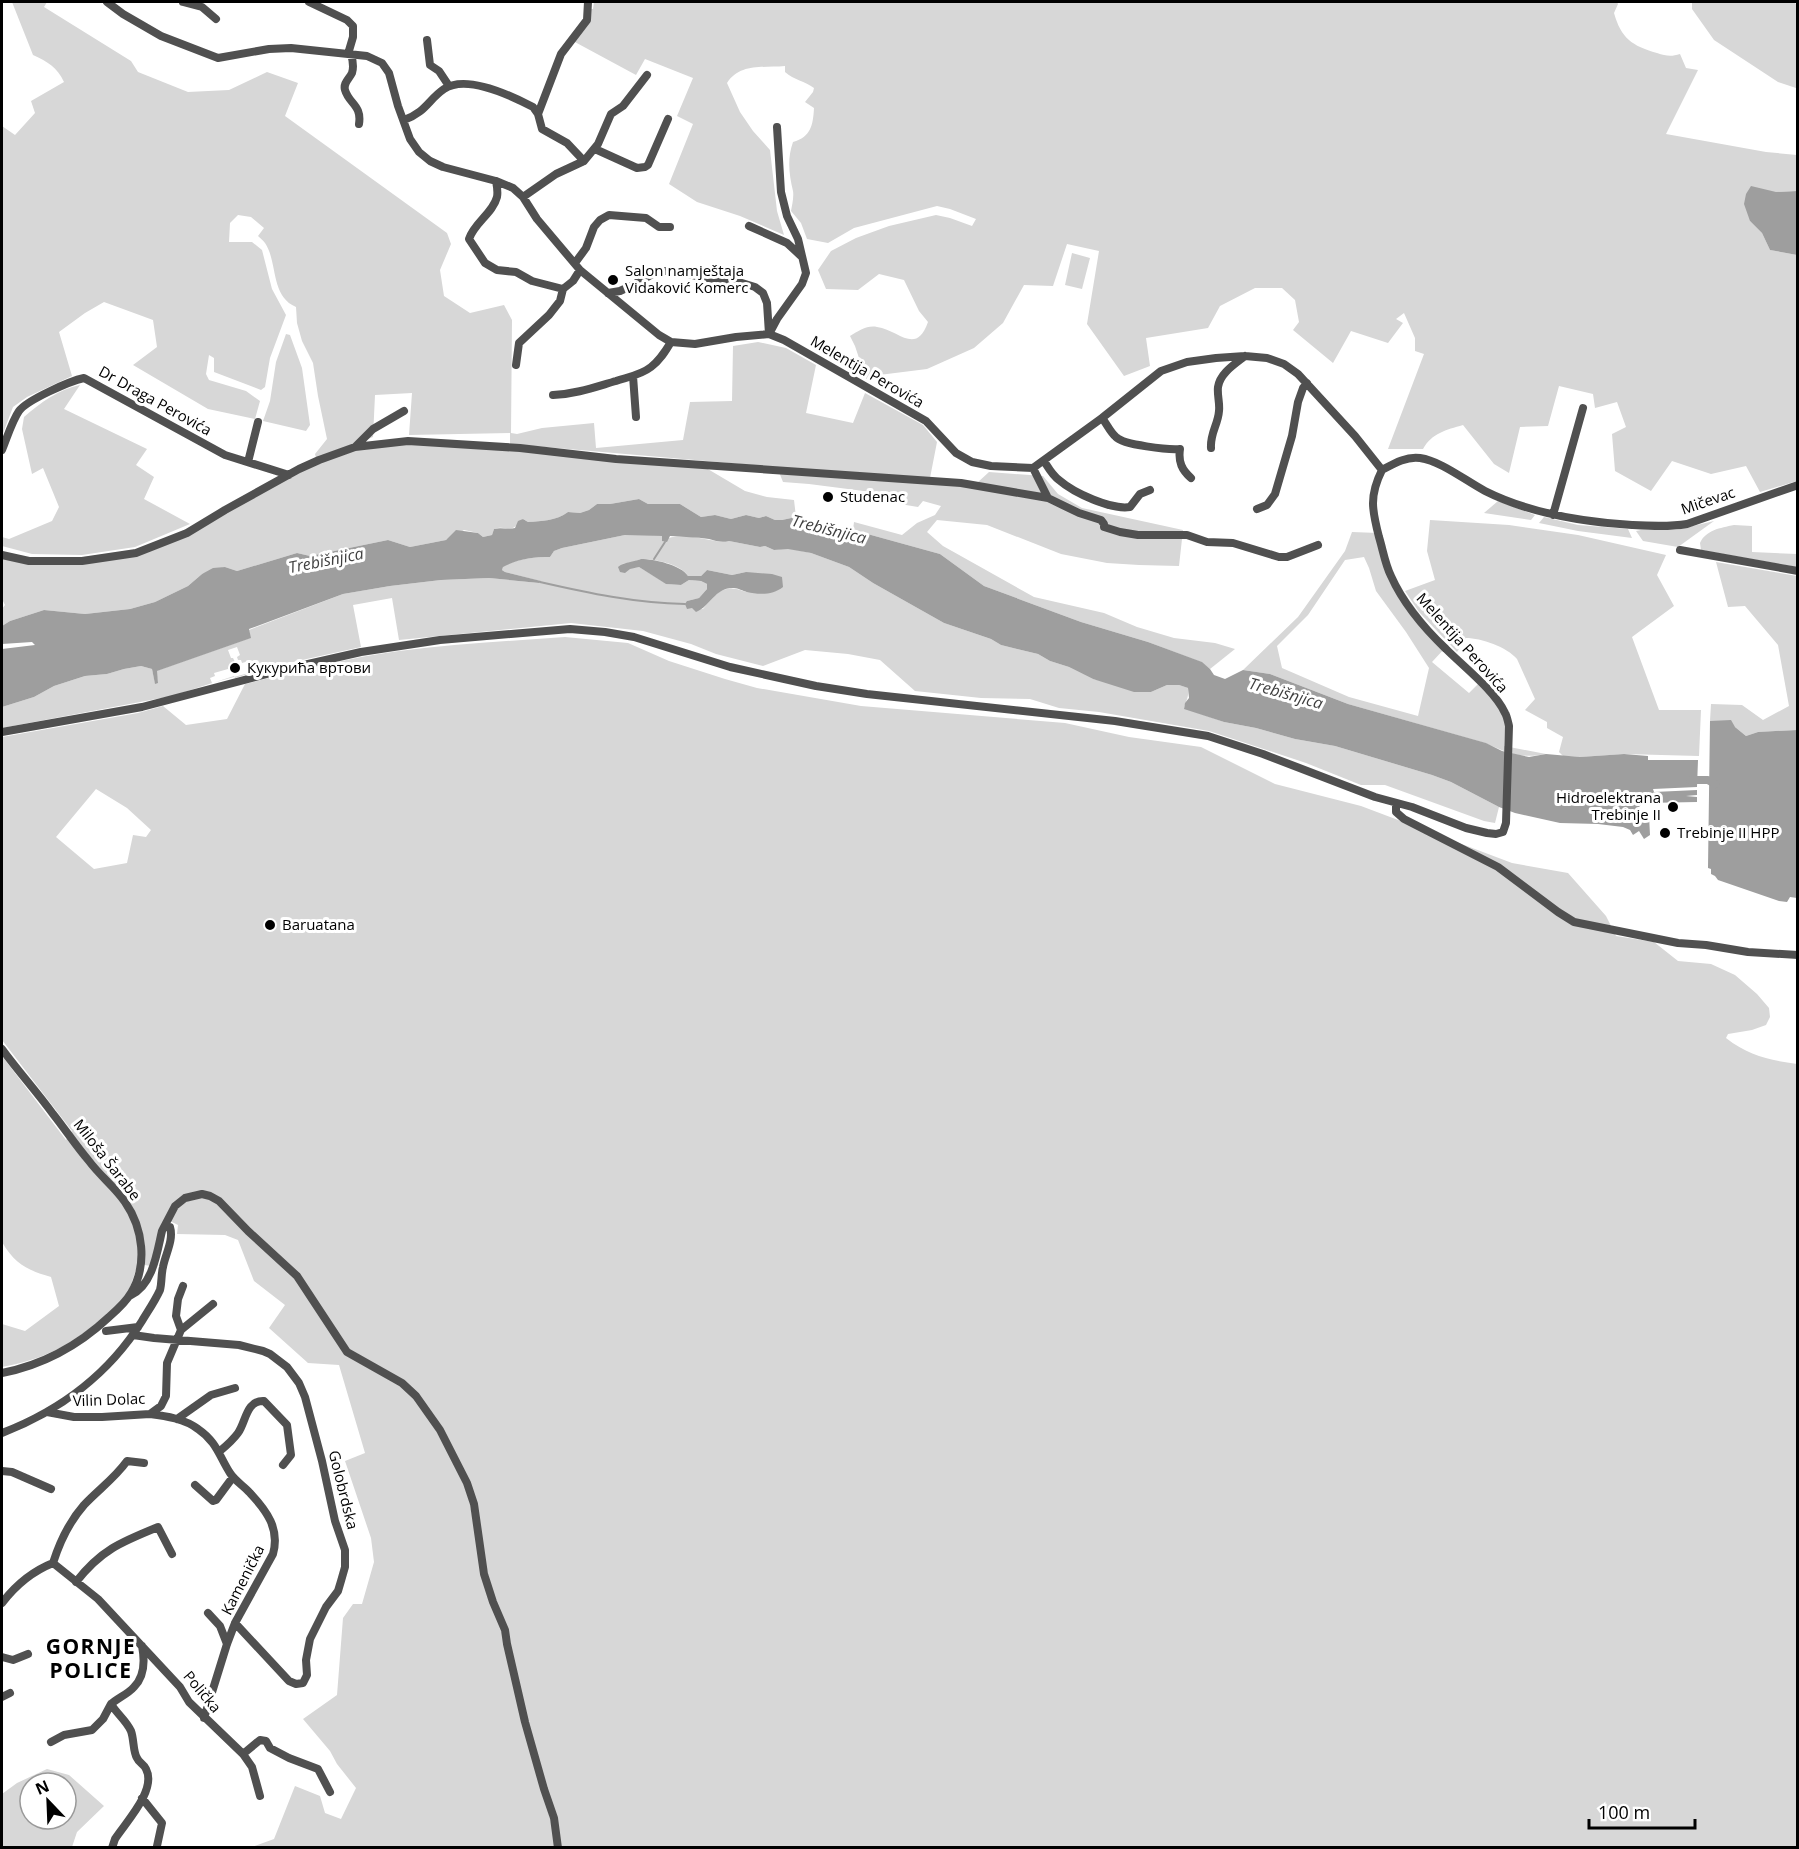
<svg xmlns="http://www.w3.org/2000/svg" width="1799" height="1849" font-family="'Open Sans',sans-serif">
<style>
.green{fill:#d7d7d7;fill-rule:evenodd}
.water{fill:#9e9e9e}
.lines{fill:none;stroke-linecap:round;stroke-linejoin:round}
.stream{stroke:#9e9e9e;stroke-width:2}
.canal{stroke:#9e9e9e;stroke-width:8}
.street{stroke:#505050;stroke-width:8}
.poi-dot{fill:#000;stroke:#fff;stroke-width:2}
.labels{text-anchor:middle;stroke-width:6;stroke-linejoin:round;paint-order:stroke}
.poi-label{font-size:15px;fill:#000;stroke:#fff;text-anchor:start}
.street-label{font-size:15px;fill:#000;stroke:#fff}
.water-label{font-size:16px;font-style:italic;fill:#3f3f3f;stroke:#fff}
.district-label{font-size:21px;font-weight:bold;letter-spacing:1.5px;fill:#000;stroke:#fff}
</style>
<rect width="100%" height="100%" fill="#fff"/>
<path class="green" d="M12,2H47L44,7L131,61L138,72L188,92L229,90L267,72L298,83L285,116L447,233L451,244L440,270L444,296L470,313L504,305L512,320L511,433L517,434L542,428L594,423L596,448L683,440L690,402L732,401L733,346L758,342L786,348L816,365L806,413L853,423L865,393L923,425L937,442L930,478L977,483L989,472L1043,476L1058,494L1082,508L1183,530L1179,566L1139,565L1107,563L1061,554L987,525L937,520L927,532L943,546L1034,597L1104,613L1137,627L1174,638L1215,643L1235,649L1210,669L1201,662L1148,642L1081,622L984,586L940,554L853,530L854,522L902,535L917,523L935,515L941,506L923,501L918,507L906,505L887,494L809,484L783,482L777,467L510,444V433L409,435L412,393L375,395L373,437L316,458L315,454L327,439L318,396L313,363L302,341L297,323L296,307C270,296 278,262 265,243C263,240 260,238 258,236L264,228L251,217L238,215L230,223L229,242H252L262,250L272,289L286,315L270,358L265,387L261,390L214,372V358L209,355L206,374L209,380L246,391L260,401L255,419L208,409L133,365L157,347L153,320L104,302L85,313L59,332L72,376L27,397L13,407L2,436V126L15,135L35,113L31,101L64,82C57,67 48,62 33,55Z
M594,2H1617L1618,4L1614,13C1621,38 1632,46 1657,53C1666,56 1671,57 1680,54L1686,68L1698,70L1666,134L1766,152L1797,155V191L1776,192L1750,221L1762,233L1770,250L1797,255V481L1760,492L1746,466L1711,474L1672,461L1651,491L1615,471L1612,434L1626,427L1617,402L1595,408L1593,394L1559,386L1548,426L1520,427L1509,473L1494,464L1463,425C1446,430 1432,433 1423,449H1388L1424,354L1415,351V338L1404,313L1396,319L1403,323L1388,343L1351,331L1333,363L1293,330L1299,322L1295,300L1282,288H1255L1220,306L1208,328L1146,338L1150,366L1124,376L1087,324L1099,251L1067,244L1053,286L1024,285L1003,323L974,348L927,369L879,375L866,379L855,346L850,336C859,331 867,325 877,327C899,330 916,356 928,322L919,311L904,280L879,274L858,290L826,289L818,270L831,251L856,238L889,226L936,215L950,218L972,226L976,219L950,209L937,206L854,228L828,243L807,239L801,223L791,211C792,205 794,197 793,191C789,174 787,159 793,142C811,137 813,125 814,108L805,102L813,92L814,88C805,81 794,80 785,72V66C762,68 740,63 727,83L740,112L753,131L770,150L777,211L784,235L740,216L697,202L669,184L693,124L677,116L693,78L645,59L636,75L573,41L588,9H593Z
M1692,2H1794L1798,6V85L1796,88L1778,82L1714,40L1692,9Z
M1072,253L1090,258L1082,289L1065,285Z
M286,334L290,335L302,368L310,425L306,431L263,421L270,401L276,362Z
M80,385L64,409L147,449L136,465L154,477L144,499L190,524L135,547L82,555L32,554L2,546V537L9,539L52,521L59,507L43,468L32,474L22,429L24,417C40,403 59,389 80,385Z
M408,441L701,465L745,491L767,497L794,500L796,517L782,520H775L766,516L759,518L746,515L731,519L715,515L701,517L680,504H648L639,499L610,504H597L589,510L580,513L568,512C556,521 542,521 528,522L523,519C507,537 509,524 494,529L492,535L483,537L478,533L464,530L446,540L410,547L388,540L310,556L297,553L237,571L225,567L202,574L188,586L155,602L130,609L85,614L44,610L10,621L2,626V609L5,605L2,599V555L29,561L136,553L187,533L289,475L355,447Z
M1498,501L1535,515L1531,520L1484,513Z
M1544,517L1578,525L1628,529L1632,538L1578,531L1539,523Z
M1430,520L1509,525L1578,535L1666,555L1657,575L1674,606L1632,637L1659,710H1701L1699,756L1624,754L1580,757L1563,756L1559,752L1563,737L1547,728V722L1525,710L1535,699L1517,659C1507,647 1481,638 1466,638L1457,652L1419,612L1405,591L1435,580L1427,551Z
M1714,521L1678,547L1643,541L1636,531L1641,530H1676Z
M1734,525L1752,526V552L1797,554V567L1701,550L1700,543C1706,530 1720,528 1734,525Z
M1352,532L1378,533L1391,576L1445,648L1432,662L1469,693L1481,681L1506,713L1504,746L1546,754C1521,759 1508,753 1485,743L1348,704L1270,674L1243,670L1298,617L1345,551ZM1364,557L1369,568L1376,591L1406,632L1429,668L1418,716L1349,697L1282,668L1277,646L1308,615L1345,560Z
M638,534L663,536L662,541C675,533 695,537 710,540C717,541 722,543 729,541L760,547L765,546L774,550L788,548L811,553L849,567L873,583L944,623L991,639L1001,645L1038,654L1050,661L1069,667L1093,679L1151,692L1167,685H1179L1188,688C1189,698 1186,700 1184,708L1224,722L1256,728L1295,739L1335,746L1432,775L1451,782L1499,807L1495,823L1484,821L1385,785H1361L1306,763L1209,731L1099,712L1059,708L1030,699L981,698L915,691L880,660L848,654L805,650L763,666L716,654L691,644L643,631L571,623L399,640L392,598L353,605L361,647L266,668L235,678L234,676L172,696L2,728V707L34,697L54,686L85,676L107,674L124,669L141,666L152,669L155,683H158L156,671L250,638L249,630L343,594L390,586L441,580L489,578L539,583L540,581L505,572L502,570L503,566C518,559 533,557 550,557L554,551L562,548L625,535ZM641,559C654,559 681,564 688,576H701L707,570L732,575L746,572V592C723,583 717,593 703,609L692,608L687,601L699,598L707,589V584L701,581L689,580L681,585L667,584L639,567L630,568L622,564L633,562ZM237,647L240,655L237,657L238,660H241L242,663L249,661L251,663L254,662L256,671L212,683L210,678L215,676L214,673L228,669V667L235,662L233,658H231L228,650Z
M1716,562L1797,576V730L1758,732L1746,736L1735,727L1710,721L1711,704L1742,705L1763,720L1789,706L1778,645L1745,606L1728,607Z
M565,637L628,643L669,661L725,679L757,688L861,706L1065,723L1129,737L1201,747L1275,784L1361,806L1512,863L1568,873L1606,916L1616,936L1654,942L1678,961L1711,964L1735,975L1757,994L1769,1008L1770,1017L1766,1025L1752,1030L1728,1034L1726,1038C1749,1056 1769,1060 1797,1064V1847H559L494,1602L468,1482L417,1395L348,1351L311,1294L211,1195L179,1199L151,1266L138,1264C134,1275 131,1288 124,1298C117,1306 109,1313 100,1320C69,1346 42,1360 2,1367V1324L25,1331L59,1306L51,1277C27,1270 15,1264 2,1242V1056L66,1140L72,1131L2,1040V737L138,713L163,706L186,725L227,719L245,684C296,671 347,658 399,651C454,644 510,641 565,637ZM96,789L127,808L151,830L146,837L133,835L127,863L94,869L56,837Z
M210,1197L296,1277L346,1353L401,1384L423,1408L466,1483L480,1558L504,1630L557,1847H252L274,1839L295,1786L320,1796L325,1813L341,1819L356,1788L337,1764L330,1751L303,1719L337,1695L343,1618L353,1604H362L374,1562L371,1538L345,1461L365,1453L339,1365L308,1363L269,1328L285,1305L254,1281L238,1240L225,1235L177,1234L178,1225L170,1221V1217L186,1199Z
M47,1769L69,1775L104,1806L77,1832L72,1847H2V1794L17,1783ZM30,1783H66V1819H30Z"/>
<path class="water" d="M1751,186L1776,192L1797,191V255L1770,250L1762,233L1750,221L1744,204L1746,194Z
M639,499L648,504H680L701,517L715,515L731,519L746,515L759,518L766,516L775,520H782L796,517L853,530L940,554L984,586L1081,622L1148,642L1202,662L1210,669L1214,675L1225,679L1243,670L1270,674L1348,704L1486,743L1502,751L1529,757L1546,754L1580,757L1624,754L1648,756V760H1698L1697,787L1653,789L1654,792L1697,790V795L1686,796L1697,797V802L1646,803V805H1641L1637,809L1640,815H1649L1650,835L1644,839L1639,831L1633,835L1630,830L1623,827L1598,824L1560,823L1515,813L1499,807L1451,782L1432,775L1335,746L1295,739L1256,728L1224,722L1184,709L1185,703L1189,698L1188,688L1179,685H1167L1151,692H1134L1093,679L1069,667L1050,661L1038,654L1001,645L991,639L944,623L873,583L849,567L811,553L788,549L774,550L765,546L760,547L729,541C722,543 716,541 709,539C696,537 683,537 670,536L667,542L662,541V536L625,535L562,548L554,551L550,557C533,557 518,559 503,567L502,570L505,572L541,581L539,583L489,578L441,580L390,586L343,594L249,629L251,638L157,671L158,683L155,684L152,669L141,666L124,669L107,674L85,676L54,686L34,697L2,707V649L35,645L32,642L2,644V626L10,621L44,610L85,614L130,609L155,602L188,586L202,574L213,568L225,567L237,571L297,553L310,556L388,540L410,547L446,540L456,530L478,533L483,537L492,535L494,529C502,527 508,530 515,528L518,521L523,519L528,522C542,521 556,521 568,512L580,513L589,510L597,504H610Z
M641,559C654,559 681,565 688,576H701L707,570L732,575L746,572L772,574L782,577L783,587C773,595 759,595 747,592C743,591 738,588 734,588C715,587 711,606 696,612L692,608L687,609L685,604L687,601L699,598L707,589V584L701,581L689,580L681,585L666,584L639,567L630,569L625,573L620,572L618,567C624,562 634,562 641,559Z
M1731,720L1735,727L1746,736L1758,732L1797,730V898L1790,897L1787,902L1779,901L1718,880L1715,876L1711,874V869L1708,868L1710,721Z"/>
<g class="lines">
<path class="stream" d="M654,559L665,542
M540,582C588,593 635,603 685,604"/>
<path class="canal" d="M1690,780H1708L1715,784"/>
<path class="street" d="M183,2L202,7L216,19
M309,2L347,20L353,26V37L348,54
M427,40L430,65L439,71L449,86
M351,54C353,61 354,67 352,73C349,79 343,83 345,90C349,104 362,105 359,124
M538,114L561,54L587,20L588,2
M404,120C426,112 428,100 444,89C466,74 512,96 533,107L538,114L542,129L567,143L584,161
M595,149L637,168L645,167L648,165L668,119
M496,181C497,186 498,192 497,197C493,213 474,223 469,239L485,263L497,270L516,272L532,281L563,289L573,281L580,270
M523,197L556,174L584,161L598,144L611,114L623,106L647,75
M749,226L787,243L801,256
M575,263L586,248L594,227L600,220L609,215L646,218L659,227H670
M608,293L620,291L633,285L658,271H674L720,281L742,283L755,287L763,293L767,303L769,334L777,319L802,284L806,273L798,239L787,216L781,192L777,127
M516,365L519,343L549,315L560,301L563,289
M633,376L636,417
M553,395C576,394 595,387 616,381C628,377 641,375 651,367C660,360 665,352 671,342
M1102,418C1107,424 1110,432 1116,437C1123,445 1169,450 1180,449C1178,462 1182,470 1191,478
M355,447L373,429L404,411
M1211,448C1210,433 1218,425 1219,411C1220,403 1217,395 1218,387C1220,373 1235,364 1245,356
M2,450C7,438 12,421 19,411C27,400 70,381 84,378L225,455L289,475
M1044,461C1048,467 1052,475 1059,480C1074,493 1111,510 1130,507L1140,494L1150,490
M248,462L258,422
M1033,468L1048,498L1079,513L1101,520L1104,524V527L1120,532L1138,535H1187L1207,542L1233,543L1279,557H1287L1318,545
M1382,470C1393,464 1406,456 1420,458C1441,461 1466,481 1485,491C1531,514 1582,522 1632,525C1651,526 1669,527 1687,524L1798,485
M1257,509L1267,505L1275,494L1292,436L1298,402L1303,388L1307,383
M1553,515L1583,408
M1680,550L1798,571
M2,555L29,561H82L136,553L187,533L225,510L299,469L319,460L355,447L408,441L520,448L616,459L961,483L1048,498
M2,732L142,707L286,669L361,652L440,640L570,629L605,632L634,637L730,667L816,686L867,694L1115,721L1208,736L1263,754L1375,797L1412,807L1466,828L1487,833L1496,834L1503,832L1506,823L1509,726C1508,722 1507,716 1505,713C1495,691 1463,666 1446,649C1425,629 1403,603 1391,576C1385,564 1383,550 1379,537C1372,510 1369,496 1382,470L1355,436L1298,374L1284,364L1267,358L1245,356L1216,358L1187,362L1161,371L1102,418L1033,468L991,466L972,462L956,453L926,421L784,340L769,334L736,337L695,344L671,342L659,335L580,270L537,219L523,197L513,188L496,181L443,167L430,161L419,152L410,139L398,106L389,73L382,63L367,56L291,48L269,49L218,58L161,36L123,14L107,2
M1396,804V812L1404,819L1498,867L1558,912L1574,922L1678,943L1706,945L1748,952L1798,955
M2,1049C18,1071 37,1092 53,1114C65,1129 76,1146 89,1161C100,1176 115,1187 125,1202C143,1228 148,1265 131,1293C126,1302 117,1310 109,1317C79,1345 43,1365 2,1373
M164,1227L175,1206L185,1198L202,1194L210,1196L219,1201L248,1231L297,1276L347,1352L402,1383L416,1396L440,1430L467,1483L474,1504L484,1574L493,1602L505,1630L507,1644L525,1722L544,1789L554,1818L558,1848
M181,1330L213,1304
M106,1331L138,1327
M133,1335L154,1338L239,1345L263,1351L270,1354L287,1367L299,1383L305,1397L322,1461L335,1521L345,1550V1567L341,1581L338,1591L326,1607L310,1639L306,1660L307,1675L303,1683L296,1684L289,1681L235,1623
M47,1412L74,1417H102L150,1414L161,1406L166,1396L167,1363L181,1330L176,1316L178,1299L183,1286
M150,1414C166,1416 185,1419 198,1429C217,1442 219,1456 230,1473C235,1481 244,1486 250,1493C267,1511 280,1529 273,1554L235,1623L227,1644L204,1718
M177,1419L211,1395L235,1388
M2,1433C59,1411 109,1374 142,1321C148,1311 155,1301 160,1290C162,1282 161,1275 163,1267C165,1255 174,1240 170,1227H164L162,1231C157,1252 153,1285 131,1295
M220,1451C226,1446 233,1440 238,1433C246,1422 246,1400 264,1401L287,1425L291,1455L283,1465
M2,1471L12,1472L51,1489
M195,1485L213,1501L216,1500L233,1477
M53,1563L98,1599L180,1687L189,1702L243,1754L252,1767L260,1796
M53,1563C60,1541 69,1522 84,1505C98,1490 115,1478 127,1461L144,1463
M76,1582C101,1550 121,1542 158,1527L172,1554
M2,1603C15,1586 33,1571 53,1563
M208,1613L220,1626L227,1644
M2,1657L13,1660L28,1654
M2,1697L10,1693
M51,1742L64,1735L92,1730L103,1719L111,1704
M243,1754L260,1740L266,1741L270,1748L289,1758L318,1769L330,1792
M142,1798L162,1823L157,1846
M112,1848L115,1839C126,1822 157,1790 146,1769C144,1764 139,1763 137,1758C133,1752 134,1739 131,1731C126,1720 117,1714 111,1704C118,1698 128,1694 134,1687C145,1676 145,1661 142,1646"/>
</g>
<g class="poi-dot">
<circle cx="613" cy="280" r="6"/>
<circle cx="828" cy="497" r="6"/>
<circle cx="235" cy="668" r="6"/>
<circle cx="1673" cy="807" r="6"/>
<circle cx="1665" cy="833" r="6"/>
<circle cx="270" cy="925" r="6"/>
</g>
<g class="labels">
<g class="poi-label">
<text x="625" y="276">Salon namještaja<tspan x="625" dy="17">Vidaković Komerc</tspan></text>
<text x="840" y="502">Studenac</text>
<text x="247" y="673">Кукурића вртови</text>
<text x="1661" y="803" text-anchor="end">Hidroelektrana<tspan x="1661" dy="17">Trebinje II</tspan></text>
<text x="1677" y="838">Trebinje II HPP</text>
<text x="282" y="930">Baruatana</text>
</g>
<g class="street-label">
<text transform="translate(867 372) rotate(30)" y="5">Melentija Perovića</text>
<text transform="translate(155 401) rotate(29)" y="5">Dr Draga Perovića</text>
<text transform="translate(1708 501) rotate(-19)" y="5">Mičevac</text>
<text transform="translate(1462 643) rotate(48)" y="5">Melentija Perovića</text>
<text transform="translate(107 1160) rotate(52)" y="5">Miloša Šarabe</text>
<text transform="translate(109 1400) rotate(-2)" y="5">Vilin Dolac</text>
<text transform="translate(343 1490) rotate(76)" y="5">Golobrdska</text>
<text transform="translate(243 1580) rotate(-63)" y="5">Kamenička</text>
<text transform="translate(202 1692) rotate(50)" y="5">Polička</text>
</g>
<g class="water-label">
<text transform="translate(829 529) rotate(14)" y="6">Trebišnjica</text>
<text transform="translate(326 560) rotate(-11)" y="6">Trebišnjica</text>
<text transform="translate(1286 693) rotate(16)" y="6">Trebišnjica</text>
</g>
<g class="district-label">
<text x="91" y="1654">GORNJE<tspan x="91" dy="24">POLICE</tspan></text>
</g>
</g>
<rect width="1799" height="1849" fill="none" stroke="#000000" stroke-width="6"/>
<g transform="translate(48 1801) rotate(337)"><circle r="28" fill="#ffffff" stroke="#999999" stroke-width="1.5"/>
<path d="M0-4.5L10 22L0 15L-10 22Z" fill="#000000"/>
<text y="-9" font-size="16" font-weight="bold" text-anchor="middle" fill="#000000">N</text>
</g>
<path d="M1589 1819v9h106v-9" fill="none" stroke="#000000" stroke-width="3"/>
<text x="1598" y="1819" font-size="18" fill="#000000" stroke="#ffffff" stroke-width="4.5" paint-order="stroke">100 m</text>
</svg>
